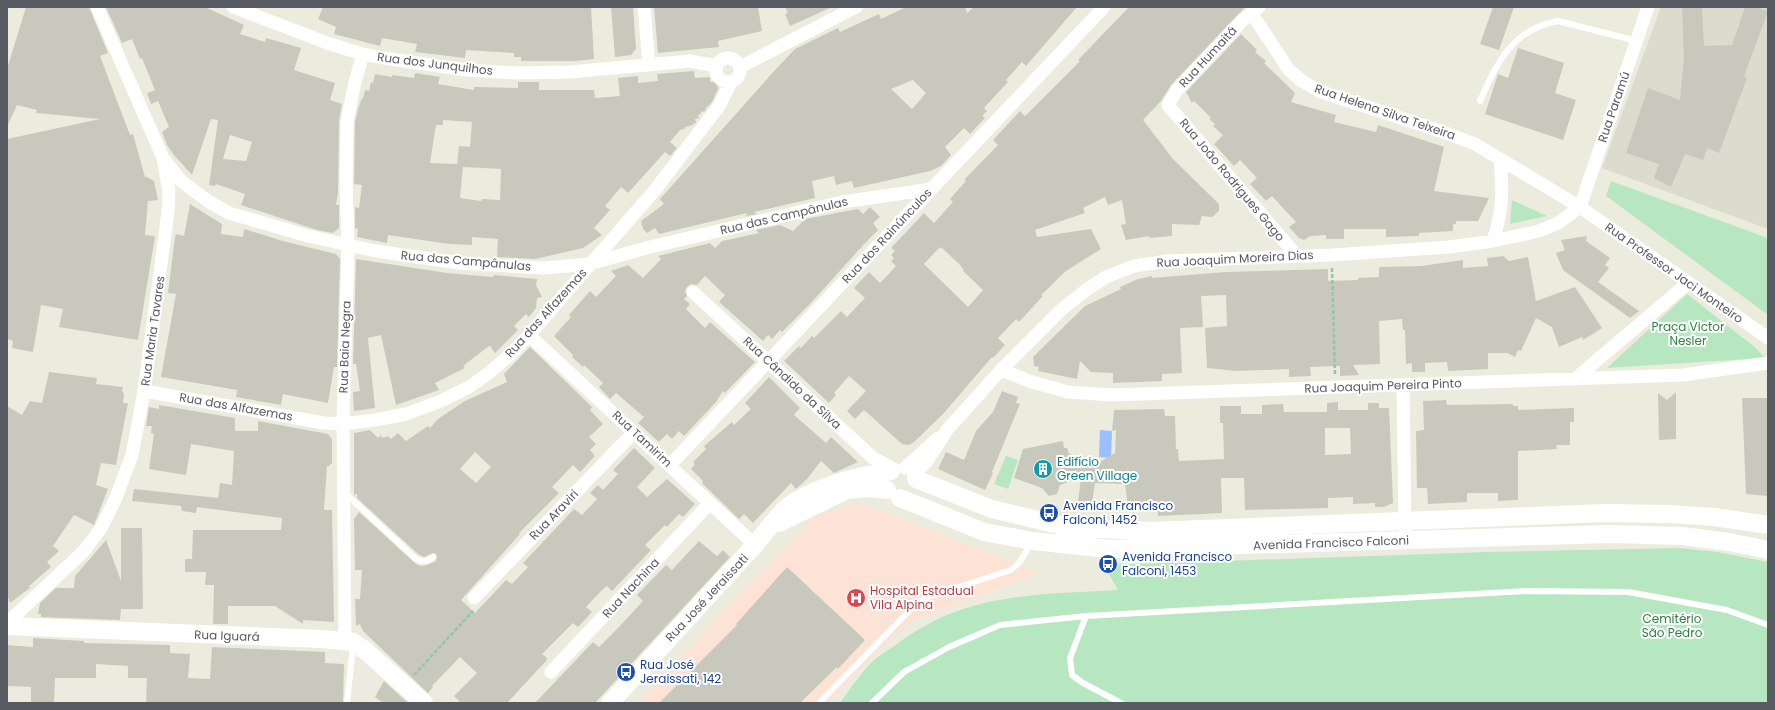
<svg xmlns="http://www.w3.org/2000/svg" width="1775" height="710" font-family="Poppins,sans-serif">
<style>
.education{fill:#dbdccd}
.medical{fill:#fde2d6}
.green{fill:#b7e7c1}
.water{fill:#9bbfff}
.building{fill:#c9c8bd;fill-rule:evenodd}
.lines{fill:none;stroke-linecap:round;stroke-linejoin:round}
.path{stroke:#91c7ab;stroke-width:2.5;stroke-dasharray:4 2;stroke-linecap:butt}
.lane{stroke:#fff;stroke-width:6}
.street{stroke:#fff;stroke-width:13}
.secondary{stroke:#fff;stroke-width:18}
.labels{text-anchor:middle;stroke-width:4;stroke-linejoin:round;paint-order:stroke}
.street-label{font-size:12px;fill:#575a61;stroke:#fff}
.park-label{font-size:12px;fill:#2d8342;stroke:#fff}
.culture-label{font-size:12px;fill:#0d838f;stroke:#fff;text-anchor:start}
.transit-label{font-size:12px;fill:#164399;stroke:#fff;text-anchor:start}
.health-label{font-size:12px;fill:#be3a42;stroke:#fff;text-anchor:start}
</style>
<rect width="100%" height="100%" fill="#ececde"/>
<path class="education" d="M1661,7L1768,8V229L1602,168Z"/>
<path class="medical" d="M861,503L1040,573L909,623L875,652L828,703H638L815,515Z"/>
<path class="green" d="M1611,181L1768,238V315L1606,196Z
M1512,200L1547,216L1510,224Z
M1687,294L1756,348L1765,358L1607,368Z
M1006,456L1018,460L1008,489L994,484Z
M1679,548L1717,552L1768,562V703H840C850,689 860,674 872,662C879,655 889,650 897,644C966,592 1036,595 1118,590L1106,569L1107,565L1486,552Z"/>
<path class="water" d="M1100,430L1112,431L1111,458L1099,457Z"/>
<path class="building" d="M26,7H89L108,53L100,56L130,135L133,134L145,177H147L154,181L158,200L148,201L145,235L155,236L138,340L59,327L63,309L41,305L33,352L12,348L13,341L7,339V139L100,119L36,113L37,110L17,105L7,127V69Z
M106,7H205L244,25L240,34L265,42L266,38L301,48L294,70L335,83L330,100L342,104L339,121L338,193L336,205H339V228L333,233L317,230L241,205L245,194L216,184L215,186L209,185L218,120L211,119L192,175L174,155L167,145L162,132L169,127L158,101L151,104L147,93L155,90L142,58L140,59L132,39L122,43ZM230,135L252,142L246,161L223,159Z
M323,7H591L594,59L574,61H521V57H514V53L466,50L465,58L415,52L417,44L382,38L380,46L334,34L336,27L318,19Z
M611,7H633L636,49L631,55L615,57Z
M654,7H758L762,31L718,41L719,47L658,53Z
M785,7H832L790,26L785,14L788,13Z
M906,7H965L967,13L974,7H1077L1026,66L1022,62L1006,80L1008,82L984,108L987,111L982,116L985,118L970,134L964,128L945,147L951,155L941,166L930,171L854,188L852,181L836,185L834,176L812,181L815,198L754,212L757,214L746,216L747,213L659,234L655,228L647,233L643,229L641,221L664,204L660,199L776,69L795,49L838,28L840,32L879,14L881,19ZM913,80L926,93L912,109L891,89Z
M1129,7H1245L1171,85L1161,101L1143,120L1173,159L1219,204V211L1212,217L1202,216L1199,225L1172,224V236L1149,238V236L1126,240L1121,225L1126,224L1122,200L1108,205L1105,197L1083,208L1085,213L1035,230L1037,237L1091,229L1101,249L1066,271L1041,295L1043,296L1019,322L1016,319L998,338L1005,345L993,358L992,357L943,414L913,443L908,445L902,444L864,410L855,419L847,411L866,391L849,376L834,393L836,395L829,403L784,361L799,346L801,348L812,336L814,338L841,311L847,317L865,298L854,288L869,272L880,283L888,275L896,266L891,261L894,258L891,255L895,251L891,248L924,213L934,223L953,202L950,199L966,181L964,180L998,145L993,140L1020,111L1025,116L1080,61L1078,60ZM940,247L941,249L942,248L959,264L964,270L963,271L983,290L968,307L924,264Z
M1493,7H1514L1499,50L1480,44Z
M1682,7H1702L1704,46L1732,45L1745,7H1754L1768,11L1744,76L1747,78L1719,153L1707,148L1703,160L1685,154L1671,187L1654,178L1659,164L1626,153L1648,88L1680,100L1684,58Z
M1241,34L1257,50L1255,52L1266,61L1264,63L1295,93L1291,102L1336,115L1334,122L1376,132L1378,125L1444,147L1434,191L1489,198L1478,221H1456V224H1453V231L1419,233V236L1386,237V229H1344V239H1326V235L1310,236L1304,240L1299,238L1289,227L1296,222L1272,196L1266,201L1250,184L1257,178L1240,160L1234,166L1214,144L1223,135L1213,126L1215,124L1209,119L1211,118L1194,101L1192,103L1186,92Z
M1518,48L1564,63L1555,93L1576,100L1563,140L1485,114L1498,74L1508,78Z
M694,71L695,78L710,77V82L717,81L718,89L712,102L706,108L705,111L701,112V114L698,115L699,118L695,119L696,123L693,124V125L685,127V129L680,130L670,142L677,148L670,156L665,152L628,193L621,187L605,206L610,210L594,228L602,235L583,248L535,259L497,257L498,239L472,237V245L449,244L388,235L387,243L357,237L358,229L355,228V207L359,208L362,185L354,184L355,122L358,109L362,98L363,99L365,90L369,91L371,82L373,83L375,74L392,77V75L414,78L415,73L440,77L438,84L474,90V87L518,88V82H539V90H594L595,98L620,96L618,78L638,76V83L658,81L657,74ZM443,120L472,122L470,147L459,146L457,164L430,163L436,125H443ZM463,167L501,169L500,200L482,199L481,201L460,198Z
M190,204L222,224L221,234L243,237L244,229L283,241L336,254L340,259L337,367H334L328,403L283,394L281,405L236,397L237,390L161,377L176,294L168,293L175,237L176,234L184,236Z
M870,207L880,217L873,223L878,230L865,243L810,304L782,332L780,330L772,339L768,335L763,341L719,302L725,295L705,276L697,285L691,284L687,287L685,291L687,296L684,299L690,304L686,309L705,328L710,322L755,362L725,393L723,391L716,402L684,436L679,431L672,439L667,434L659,442L638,423L644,417L616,393L610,399L599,387L603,383L584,365L583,367L572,357L573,355L554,336L571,317L569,315L590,291L596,297L616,276L611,271L628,265L643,278L661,259L658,256L710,243L715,248L722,241L759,233L756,230L780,225L793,231L805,219L858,209L863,214Z
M1587,236L1586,241L1610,258L1605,265L1609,268L1598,282L1639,311L1630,318L1563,270L1556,253L1565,250L1561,240Z
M1503,256L1509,261L1528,257L1536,301L1575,287L1602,328L1583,340L1582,337L1559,347L1552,327L1536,318L1521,351L1518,350L1515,357L1507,353H1488V369L1448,371L1447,362L1425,363V372H1412V363L1406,364L1405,330H1403L1402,319L1379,321L1380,364L1353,365L1359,375L1340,376V366L1310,367L1311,376L1289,377V369L1236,371L1207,368L1205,328L1227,326L1226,295L1201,296L1203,327L1180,328L1182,373L1162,374V381L1113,383V373L1091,372L1080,361L1077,379L1038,371L1039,367L1034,366L1033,357L1085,306L1121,289L1120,287L1138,279L1152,276V278L1225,272L1328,269V281L1358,280V278L1379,277V267L1421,266L1463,260V268L1488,266L1487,258Z
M356,259L447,273L493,277L494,275L537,279L536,285L542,297L537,298L536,308L529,317L526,314L514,326L518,330L495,353L490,346H489L463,366L465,368L435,383L439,390L396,405L381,335L368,338L375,408L354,411L353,392L360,391L356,364H353Z
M530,347L592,407L590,410L603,424L589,437L596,444L590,450L595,456L580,472L573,465L552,487L559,493L519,533L520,534L461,600L475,613L506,580L512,584L528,567L523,563L574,509L582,515L597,499L590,493L598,485L603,490L618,474L613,470L634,448L655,468L637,487L647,497L667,479L695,504L683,517L679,514L667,527L665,525L645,545L651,550L612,591L607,586L601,591L586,607L592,612L578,627L573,623L542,654L547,658L546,661L507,703H461L454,696L477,673L460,657L432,686L433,687L428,693L363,631L360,624L356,626L355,599H360L362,570H355L354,519L359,512L416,564L421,566L427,565L436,561L437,557L436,554L433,553L424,557L418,554L357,498V494L354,495V433L370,430L378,438L381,435L382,438L388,436L391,439L398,433L406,441L428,426L430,428L438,419L465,401L507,382L504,374ZM475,452L491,467L476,483L460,469Z
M49,372L97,378L96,384L123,387L122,392L124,393L123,403H128L116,465L101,463L96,485L108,489L94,525L74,515L53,546L59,551L47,562L51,567L28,587H31L10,603L7,594V406L22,415L30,401L42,403Z
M769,377L800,408L794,415L826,443L831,437L858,462L834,473L821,461L807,479L796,489L791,483L753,523L744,514L739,519L702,483L703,481L691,469L695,464L693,462L706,449L704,446L732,422L734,425L751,409L745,403Z
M1002,391L1018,397L1016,403L1020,404L992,472L993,473L985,490L938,469L946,452L964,460L976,431L993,412Z
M1676,392V439L1659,440L1658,393L1667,400Z
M1742,398H1768V496L1746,494Z
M1446,400L1447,405L1513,404V406H1518V410L1574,408V422H1570V445H1556L1557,449L1518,451V500L1498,501V493H1467V502L1428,504L1427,488H1417L1416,431L1424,430L1423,401Z
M1338,402V410H1368V403H1379V408H1389L1393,503L1384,507H1375V503L1353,504V497L1328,498V508L1245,510L1244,478H1221L1222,513L1158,516L1157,506H1128L1125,484L1095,483L1092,504L1078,502L1081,478L1060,485L1057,494L1049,496L1042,488L1014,478L1023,449L1063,441L1064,448H1067L1069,454L1070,453L1072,461L1098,463L1115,453L1116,430L1112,431L1114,410L1164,409L1165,416H1175L1176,449H1178L1179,461L1224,459L1223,423H1220V406H1241V414H1262V405L1283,404L1284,412H1327V403ZM1325,428H1350L1351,454L1325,455Z
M159,405L235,418V431H258V421L328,434L332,439V464H330V466H327L324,510H332L334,622L303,620V624L275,606H228V624H213L214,585H205L206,572H185V559H192L193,530H281L282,518L197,507L196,513L182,511L181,506L132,501L134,489L218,498L220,483L232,485L234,451L191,444L186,475L149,469L154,434L151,433L152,426H146L149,407L159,409Z
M121,528H142L143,609H121L120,620L41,617V614H38L40,603L56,588H74L75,576L106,540L121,581Z
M699,541L717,556L723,550L730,557L595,703H535L593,642L599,647L617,629L643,601L637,595L666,565L672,570Z
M787,567L865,640L838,669L837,667L800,703H659L737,625L736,624Z
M33,638L84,641V643L170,645V653L190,654L188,678L210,679L212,647L325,652V663L344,664L343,703H146L147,678H128V666L96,664V678H55L54,703H31V687L7,686V645L33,647Z
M384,681L408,703H383L375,697Z"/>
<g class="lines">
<path class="path" d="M1332,268L1335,375
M414,675L473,611"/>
<path class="lane" d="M1480,101C1497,63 1512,29 1558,21L1637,41
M345,493L415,558C423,563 426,562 433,557
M1086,616L1070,658L1072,675L1083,683L1121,703
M347,703L353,645
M819,703L917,603L925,598L1011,570L1019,563L1032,542
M872,703L904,672L949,647L1000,625L1086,616L1527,591L1628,592L1727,610L1768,625"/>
<path class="street" d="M233,7L330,44L363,54L383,58L467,70L516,73L570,72L690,61L717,66
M644,7L649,65
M1259,7L1243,20L1177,90L1168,105L1296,255
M1252,14L1289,70L1302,81L1319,91L1446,133L1475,144L1580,207L1768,338
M716 70a12 12 0 1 1 24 0a12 12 0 1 1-24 0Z
M740,67L856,7
M163,158L181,181L208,201L229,213L308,236L376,251L459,263L544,268L589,264L650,247L842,202L932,189
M1580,207L1648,7
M1493,241C1503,209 1503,192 1500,159
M693,292L873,458L894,469
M529,335L755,545
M1001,370L1032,382L1068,392L1112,395L1683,375L1768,363
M1575,379L1688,283
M1403,386L1405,530
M144,391L324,423L343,424L375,420L406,414L441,401L469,387L489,373L511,354L529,335L655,190L719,106L731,82
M670,465L1104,7
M905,468L938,438
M914,475L927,461L947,430L1001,370L1061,310L1086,290L1106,277L1134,266L1167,261L1332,255L1449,247L1493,241L1539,231L1558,223L1580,207
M474,598L634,432
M7,623L84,551L101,528L115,500L132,455L144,391L168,212L169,191L163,158L97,7
M345,641L343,424L348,246L346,180L347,121L355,82L363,54
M551,672L710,503"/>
<path class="secondary" d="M916,479L992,509L1071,528L1152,531L1605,513L1669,514L1714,517L1768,525
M900,498L984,532L1033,541L1109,549L1610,534L1682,536L1729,542L1768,550
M779,523L847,490L869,488L887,490
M7,626L322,639L353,642L366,651L424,703
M610,703C657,652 704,601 751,549C764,535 781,509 796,501C825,484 857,476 891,471"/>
</g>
<defs>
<g id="building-disc" transform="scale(1)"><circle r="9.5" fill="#0f9aa8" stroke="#fff"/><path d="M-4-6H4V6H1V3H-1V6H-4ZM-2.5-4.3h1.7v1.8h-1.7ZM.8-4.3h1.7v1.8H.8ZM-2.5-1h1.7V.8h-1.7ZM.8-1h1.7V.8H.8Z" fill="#fff"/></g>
<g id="bus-disc" transform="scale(1)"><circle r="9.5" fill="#1a4fb4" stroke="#fff"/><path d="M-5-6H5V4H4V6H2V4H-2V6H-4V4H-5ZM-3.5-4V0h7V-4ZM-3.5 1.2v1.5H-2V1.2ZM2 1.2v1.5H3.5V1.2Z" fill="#fff"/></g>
<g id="hospital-disc" transform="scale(1)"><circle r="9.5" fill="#e0444e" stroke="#fff"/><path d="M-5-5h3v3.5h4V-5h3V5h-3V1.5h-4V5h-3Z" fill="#fff"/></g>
</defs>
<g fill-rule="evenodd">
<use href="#building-disc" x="1043" y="469"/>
<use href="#bus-disc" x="1049" y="513"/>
<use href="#bus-disc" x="1108" y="564"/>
<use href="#hospital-disc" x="856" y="598"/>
<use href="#bus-disc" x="626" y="672"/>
</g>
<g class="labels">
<g class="street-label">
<text transform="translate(1208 57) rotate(-47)" y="4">Rua Humaitá</text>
<text transform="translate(435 64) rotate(7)" y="4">Rua dos Junquilhos</text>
<text transform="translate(1614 107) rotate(-71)" y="4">Rua Paramú</text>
<text transform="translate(1385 112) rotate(19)" y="4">Rua Helena Silva Teixeira</text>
<text transform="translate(1232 180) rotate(50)" y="4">Rua João Rodrigues Gago</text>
<text transform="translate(784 216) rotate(-13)" y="4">Rua das Campânulas</text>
<text transform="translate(887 236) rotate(-47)" y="4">Rua dos Rainúnculos</text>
<text transform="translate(1235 259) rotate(-3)" y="4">Rua Joaquim Moreira Dias</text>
<text transform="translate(466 261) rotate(5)" y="4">Rua das Campânulas</text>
<text transform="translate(1674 273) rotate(35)" y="4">Rua Professor Jaci Monteiro</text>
<text transform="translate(546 313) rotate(-48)" y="4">Rua das Alfazemas</text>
<text transform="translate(153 331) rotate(-82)" y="4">Rua Maria Tavares</text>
<text transform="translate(345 347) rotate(-88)" y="4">Rua Baia Negra</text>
<text transform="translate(792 383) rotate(43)" y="4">Rua Cândido da Silva</text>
<text transform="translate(1383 386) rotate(-2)" y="4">Rua Joaquim Pereira Pinto</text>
<text transform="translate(236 407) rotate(10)" y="4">Rua das Alfazemas</text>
<text transform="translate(642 439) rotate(43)" y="4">Rua Tamirim</text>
<text transform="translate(554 515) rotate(-46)" y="4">Rua Araviri</text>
<text transform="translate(1331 543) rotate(-2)" y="4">Avenida Francisco Falconi</text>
<text transform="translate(631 588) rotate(-47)" y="4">Rua Nachina</text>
<text transform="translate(707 598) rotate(-47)" y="4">Rua José Jeraissati</text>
<text transform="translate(227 636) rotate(2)" y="4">Rua Iguará</text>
</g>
<g class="park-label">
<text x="1688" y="331">Praça Victor<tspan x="1688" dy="14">Nesler</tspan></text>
<text x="1672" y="623">Cemitério<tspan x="1672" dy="14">São Pedro</tspan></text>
</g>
<g class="culture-label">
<text x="1057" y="466">Edifício<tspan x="1057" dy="14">Green Village</tspan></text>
</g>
<g class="transit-label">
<text x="1063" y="510">Avenida Francisco<tspan x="1063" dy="14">Falconi, 1452</tspan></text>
<text x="1122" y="561">Avenida Francisco<tspan x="1122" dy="14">Falconi, 1453</tspan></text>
<text x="640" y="669">Rua José<tspan x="640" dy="14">Jeraissati, 142</tspan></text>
</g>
<g class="health-label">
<text x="870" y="595">Hospital Estadual<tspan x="870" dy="14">Vila Alpina</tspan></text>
</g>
</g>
<rect width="1775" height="710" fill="none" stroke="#575a61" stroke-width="16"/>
</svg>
